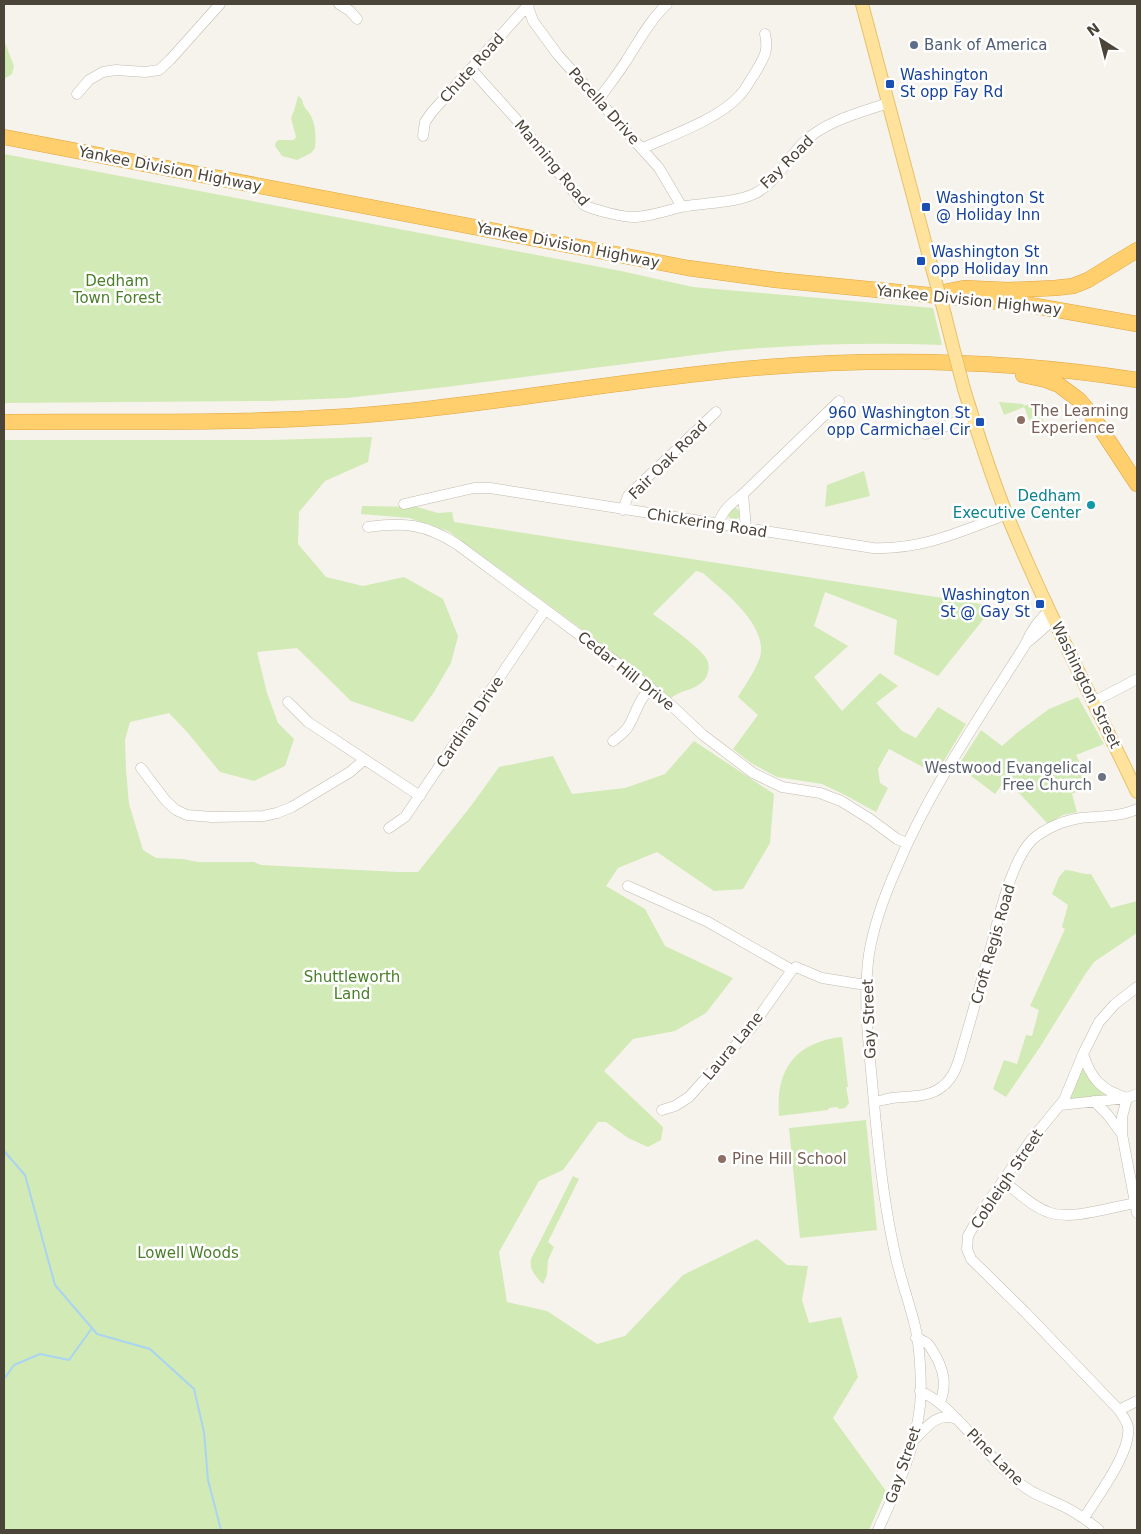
<svg xmlns="http://www.w3.org/2000/svg" width="1141" height="1534" font-family="'DejaVu Sans',sans-serif">
<style>
.green{fill:#d2eab5}
.lines{fill:none;stroke-linecap:round;stroke-linejoin:round}
.stream{stroke:#a9d4f2;stroke-width:2}
.minor-casing{stroke:#c2bbae;stroke-width:11}
.major-casing{stroke:#e6c16a;stroke-width:14}
.highway-casing{stroke:#e0a43c;stroke-width:16}
.minor{stroke:#fff;stroke-width:10}
.major{stroke:#ffe39c;stroke-width:12}
.highway{stroke:#ffcf6e;stroke-width:15}
.major-bridge-casing{stroke:#e6c16a;stroke-width:14;stroke-linecap:butt}
.major-bridge{stroke:#ffe39c;stroke-width:12}
.service-dot{fill:#5c6f8a;stroke:#fff;stroke-width:2}
.transit-dot{fill:#1a4fb4;stroke:#fff;stroke-width:2}
.education-dot{fill:#8d6e63;stroke:#fff;stroke-width:2}
.culture-dot{fill:#0f9aa8;stroke:#fff;stroke-width:2}
.worship-dot{fill:#6b7280;stroke:#fff;stroke-width:2}
.labels{text-anchor:middle;stroke-width:5;stroke-linejoin:round;paint-order:stroke}
.service-label{font-size:15px;fill:#4e5e75;stroke:#fff;text-anchor:start}
.street-label{font-size:15px;fill:#4b4439;stroke:#fff}
.transit-label{font-size:15px;fill:#164399;stroke:#fff;text-anchor:start}
.park-label{font-size:15px;fill:#4a7f2a;stroke:#fff}
.education-label{font-size:15px;fill:#785e54;stroke:#fff;text-anchor:start}
.culture-label{font-size:15px;fill:#0d838f;stroke:#fff;text-anchor:end}
.worship-label{font-size:15px;fill:#5b616d;stroke:#fff;text-anchor:end}
</style>
<rect width="100%" height="100%" fill="#f6f3ec"/>
<path class="green" d="M4,40L14,66L12,74L4,79Z
M298,96C303,99 302,101 304,106C306,110 309,112 311,116C316,126 316,137 315,148L311,153L297,160L282,156L275,146L276,142L279,140H294L296,137L291,118L294,111Z
M4,154L621,271L693,287L933,308L942,345C870,342 798,344 726,351L446,387L346,398L269,401L4,403Z
M999,402L1023,404L1024,406L1025,405H1030L1052,414L1042,418L1044,422L1038,425L1039,427L1033,429L1024,407L1004,415Z
M372,437L368,462L325,481L299,512L298,544L326,577L363,586L404,577L443,599L458,636L451,663L434,692L413,722L351,701L297,648L257,652L267,693L278,723L294,739L285,766L254,781L220,772L187,732L169,713L130,722L125,740L126,770L129,804L143,850L156,858L183,859L198,862H254L261,865L398,872H418L471,806L499,767L553,756L572,794L625,788L665,774L694,741L774,794L770,843L743,889L714,891L657,852L618,868L606,886L645,909L665,946L733,978L706,1013L675,1031L633,1039L604,1071L663,1127L661,1140L648,1147L628,1138L606,1122H598L563,1170L539,1181L499,1252L507,1302L547,1311L597,1344L625,1336L683,1275L757,1239L787,1265L808,1266L802,1300L809,1323L841,1317L858,1377L833,1418L886,1491L869,1530H4V440H271Z
M864,471L870,496L825,507L827,485Z
M362,506L417,507L438,513L452,512L454,522L994,606L938,676L894,654L897,620L825,592L814,626L848,646L814,677L842,711L880,673L898,686L876,703L902,731L916,738L938,707L966,724L936,774L889,749L878,769L880,783L888,788L876,812L843,794L822,784L777,777L751,763L733,749L758,715L738,697C745,685 754,673 759,660C772,628 723,591 703,573L696,571L653,614C665,623 705,650 708,662C710,670 707,679 701,683C692,691 680,690 671,698L576,625L448,531L409,518L361,514Z
M728 514a6 6 0 1 1 12 0a6 6 0 1 1-12 0Z
M1078,697L1104,744L1076,755L1091,785L1072,794L1077,812L1063,815L1048,824L1006,779L995,794L958,766L981,730L1002,746L1018,732L1049,709Z
M1065,870C1074,870 1082,875 1091,874L1111,908L1137,901V933L1094,962L1084,976L1040,1047L1006,1097L993,1089L1004,1060L1017,1064L1026,1035L1032,1036L1039,1010L1030,1006L1065,929L1062,927L1068,905L1052,894L1059,877Z
M842,1037L848,1087H846L849,1103L845,1108L839,1109L837,1107L829,1108L828,1110L779,1116C775,1069 796,1042 842,1037Z
M1082,1067L1088,1078L1107,1095L1071,1101L1069,1099Z
M866,1120L877,1230L800,1238L789,1128Z
M573,1176L579,1179L548,1242L554,1247L548,1260L547,1275L543,1284C536,1277 529,1270 531,1259Z"/>
<g class="lines">
<path class="stream" d="M4,1151L25,1175L55,1285L97,1334L150,1349L194,1389L204,1432L208,1480L221,1530
M4,1379L14,1365L40,1354L69,1360L92,1328"/>
<g class="minor-casing">
<path id="minor" d="M339,4L350,11L357,19
M527,4L533,21L558,55L659,168L682,207
M471,69L516,119L584,205C594,210 625,218 636,217C651,216 666,211 681,207C705,202 733,204 756,193C776,183 789,156 805,141C828,120 860,113 888,103
M77,94L89,80L103,72L116,70L145,72L159,70L170,60L220,4
M599,99C608,86 618,74 626,61C639,41 650,20 667,4
M423,136L425,122L432,112L529,4
M643,148C672,135 719,119 740,95C746,89 750,80 755,73C764,57 769,52 765,34
M925,434L972,416
M743,494L746,528
M404,504L474,488H490L873,548C922,550 962,531 1007,514
M623,510L628,496L634,490L716,412
M718,524C724,508 731,504 743,494L839,401
M368,527C405,522 426,524 458,545L635,676L671,705L703,735L753,773L782,787L820,793L841,801L870,819L897,839L907,843
M1029,641L1054,619
M288,702L308,722L420,796
M1093,702L1137,679
M613,741C618,737 624,733 628,727C636,714 639,698 651,688
M141,768L166,801L176,810L187,815L212,817L263,816L277,813L292,807L350,772L364,760
M389,828L405,817L545,610
M628,886L708,922L792,970
M1137,987L1115,1004L1099,1022L1083,1054L1064,1100L1031,1140L982,1211L968,1236L967,1249L971,1259L1026,1313L1119,1410L1137,1401
M1083,1054C1091,1079 1101,1090 1127,1098L1137,1094
M1094,1101L1107,1114L1122,1134
M874,1102C880,1101 886,1099 892,1098C910,1096 929,1098 943,1086C957,1075 960,1055 965,1039C974,1009 982,978 991,947C999,918 1011,860 1033,839C1046,828 1065,820 1081,818C1100,816 1120,817 1137,809
M1060,1105L1127,1098L1122,1117V1134L1137,1213
M662,1110L675,1106L689,1097L751,1028L792,970L796,967L822,978L866,985
M1003,1181C1017,1191 1031,1206 1048,1212C1071,1221 1111,1207 1136,1203
M916,1338C920,1339 924,1341 927,1343C930,1346 932,1350 934,1353C944,1370 947,1384 940,1403
M920,1391C940,1400 955,1417 970,1433C985,1450 1001,1467 1018,1482C1031,1494 1049,1499 1065,1507C1077,1513 1088,1521 1099,1530
M915,1439C928,1425 938,1412 957,1419
M1084,1518C1097,1497 1132,1451 1128,1427C1127,1421 1122,1415 1119,1410
M878,1530C896,1490 915,1451 920,1406C922,1386 920,1346 915,1326C909,1301 899,1275 894,1249C882,1194 877,1137 872,1081C868,1039 863,997 869,954C874,923 885,894 898,865C931,787 980,717 1025,645C1031,631 1038,620 1050,610"/>
</g>
<g class="major-casing">
<path id="major" d="M862,4L932,268
M945,315L952,343
M964,389C977,431 990,474 1007,515C1046,609 1093,700 1137,792"/>
</g>
<g class="highway-casing">
<path id="highway" d="M4,137L688,268L776,280L1030,305L1137,324
M944,292L964,288L1008,290L1055,288L1073,286L1088,280L1137,250
M1023,375L1046,380L1059,385L1079,400L1091,414L1137,484
M4,422C135,421 267,425 398,412C521,400 643,377 767,367C890,357 1015,361 1137,380"/>
</g>
<use href="#minor" class="minor"/>
<use href="#major" class="major"/>
<use href="#highway" class="highway"/>
<g class="major-bridge-casing">
<path id="major-bridge" d="M932,268L945,315
M952,343L964,389"/>
</g>
<use href="#major-bridge" class="major-bridge"/>
</g>
<circle class="service-dot" cx="914" cy="45" r="5"/>
<g class="transit-dot">
<rect x="885" y="79" width="10" height="10" rx="2.5"/>
<rect x="921" y="202" width="10" height="10" rx="2.5"/>
<rect x="916" y="256" width="10" height="10" rx="2.5"/>
<rect x="975" y="417" width="10" height="10" rx="2.5"/>
<rect x="1035" y="599" width="10" height="10" rx="2.5"/>
</g>
<g class="education-dot">
<circle cx="1021" cy="420" r="5"/>
<circle cx="722" cy="1159" r="5"/>
</g>
<circle class="culture-dot" cx="1091" cy="505" r="5"/>
<circle class="worship-dot" cx="1102" cy="777" r="5"/>
<g class="labels">
<g class="service-label">
<text x="924" y="50">Bank of America</text>
</g>
<g class="street-label">
<text transform="translate(472 68) rotate(-48)" y="5">Chute Road</text>
<text transform="translate(604 106) rotate(48)" y="5">Pacella Drive</text>
<text transform="translate(787 162) rotate(-45)" y="5">Fay Road</text>
<text transform="translate(552 163) rotate(50)" y="5">Manning Road</text>
<text transform="translate(170 169) rotate(11)" y="5">Yankee Division Highway</text>
<text transform="translate(568 245) rotate(11)" y="5">Yankee Division Highway</text>
<text transform="translate(969 300) rotate(6)" y="5">Yankee Division Highway</text>
<text transform="translate(668 460) rotate(-45)" y="5">Fair Oak Road</text>
<text transform="translate(707 523) rotate(9)" y="5">Chickering Road</text>
<text transform="translate(626 671) rotate(38)" y="5">Cedar Hill Drive</text>
<text transform="translate(1086 685) rotate(64)" y="5">Washington Street</text>
<text transform="translate(470 722) rotate(-56)" y="5">Cardinal Drive</text>
<text transform="translate(993 944) rotate(-74)" y="5">Croft Regis Road</text>
<text transform="translate(869 1019) rotate(-92)" y="5">Gay Street</text>
<text transform="translate(733 1046) rotate(-50)" y="5">Laura Lane</text>
<text transform="translate(1007 1179) rotate(-56)" y="5">Cobleigh Street</text>
<text transform="translate(995 1457) rotate(45)" y="5">Pine Lane</text>
<text transform="translate(903 1465) rotate(-71)" y="5">Gay Street</text>
</g>
<g class="transit-label">
<text x="900" y="80">Washington<tspan x="900" dy="17">St opp Fay Rd</tspan></text>
<text x="936" y="203">Washington St<tspan x="936" dy="17">@ Holiday Inn</tspan></text>
<text x="931" y="257">Washington St<tspan x="931" dy="17">opp Holiday Inn</tspan></text>
<text x="970" y="418" text-anchor="end">960 Washington St<tspan x="970" dy="17">opp Carmichael Cir</tspan></text>
<text x="1030" y="600" text-anchor="end">Washington<tspan x="1030" dy="17">St @ Gay St</tspan></text>
</g>
<g class="park-label">
<text x="117" y="286">Dedham<tspan x="117" dy="17">Town Forest</tspan></text>
<text x="352" y="982">Shuttleworth<tspan x="352" dy="17">Land</tspan></text>
<text x="188" y="1258">Lowell Woods</text>
</g>
<g class="education-label">
<text x="1031" y="416">The Learning<tspan x="1031" dy="17">Experience</tspan></text>
<text x="732" y="1164">Pine Hill School</text>
</g>
<g class="culture-label">
<text x="1081" y="501">Dedham<tspan x="1081" dy="17">Executive Center</tspan></text>
</g>
<g class="worship-label">
<text x="1092" y="773">Westwood Evangelical<tspan x="1092" dy="17">Free Church</tspan></text>
</g>
</g>
<rect width="1141" height="1534" fill="none" stroke="#4b4439" stroke-width="10"/>
<g transform="translate(1101 40) rotate(324)" stroke="#ffffff" stroke-width="4" paint-order="stroke">
<path d="M0-4L9 19L0 12L-9 19Z" fill="#4b4439"/>
<text y="-8" font-size="14" font-weight="bold" text-anchor="middle" fill="#4b4439">N</text>
</g>
</svg>
